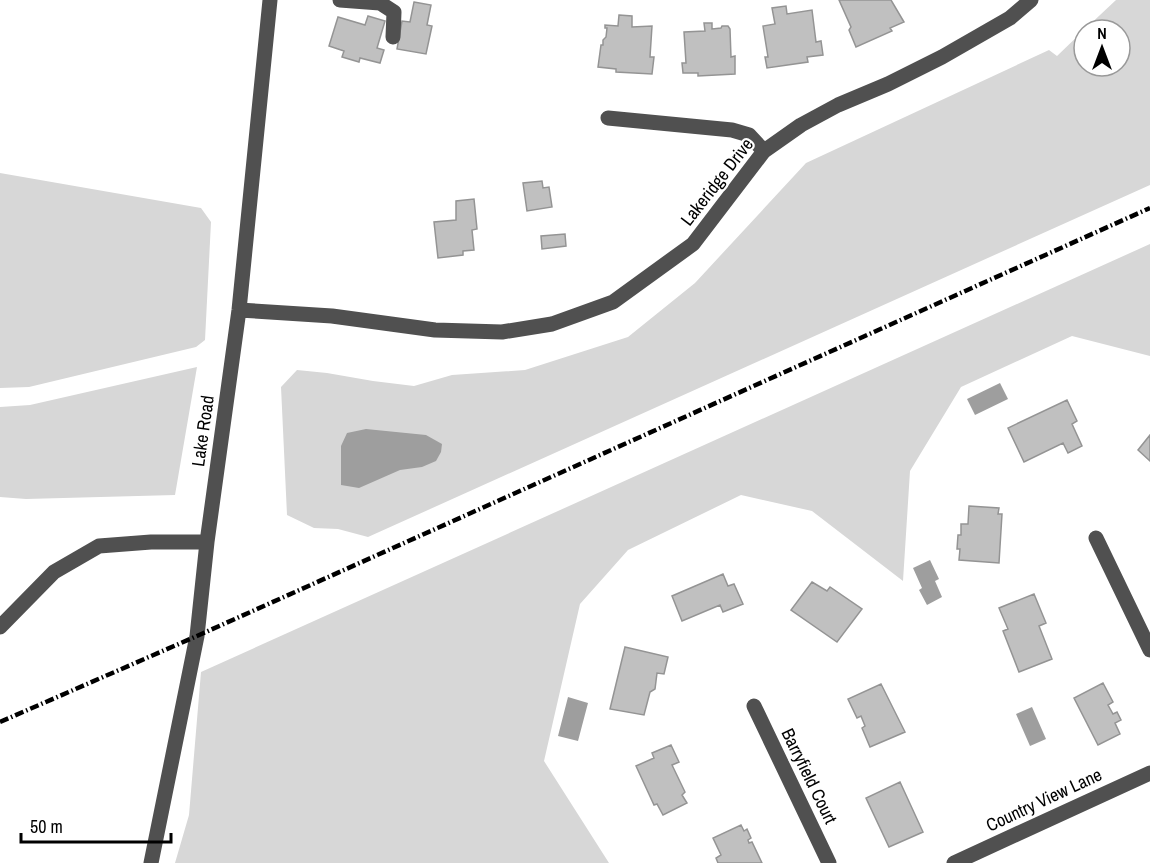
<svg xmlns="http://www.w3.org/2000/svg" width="1150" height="863" font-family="'Archivo Narrow',sans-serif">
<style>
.green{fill:#d7d7d7}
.water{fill:#9e9e9e}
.building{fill:#c0c0c0;stroke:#949494;stroke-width:1.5}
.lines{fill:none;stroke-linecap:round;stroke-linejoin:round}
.minor{stroke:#505050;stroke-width:15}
.rail{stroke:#000;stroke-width:4.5;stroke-dasharray:9 3 1.5 3;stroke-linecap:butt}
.labels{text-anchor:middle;stroke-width:4.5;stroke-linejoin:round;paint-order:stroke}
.street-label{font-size:18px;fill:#000;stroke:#fff}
</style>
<rect width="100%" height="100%" fill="#fff"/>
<path class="green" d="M1116,0H1150V185L368,537L338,529L314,528L287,515L281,387L297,370L327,373L373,381L414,386L452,375L525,370L628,337L695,283L806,163L1049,50L1057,56L1084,30V66H1120V30H1084Z
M0,173L201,208L211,222L205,340L196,347L29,387L0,388Z
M1150,244V356L1072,336L961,387L910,471L903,581L812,511L741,495L628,550L580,604L544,761L609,863H175L189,815L201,672Z
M197,367L175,495L26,499L0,497V407L30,405Z"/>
<path class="water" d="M1000,383L1008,399L975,415L967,399Z
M366,429L426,435L442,444L441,452L436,461L422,467L400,470L359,488L341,485V446L347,433Z
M930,560L939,579L935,581L942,597L927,605L919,590L922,588L913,568Z
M568,697L588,703L578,741L558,736Z
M1032,707L1046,739L1030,746L1016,714Z"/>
<path class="building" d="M839,0H891L904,22L890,28L892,31L856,47L849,30L851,27Z
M414,2L431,5L427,25L432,26L426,54L397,49L402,21L410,22Z
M786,6L787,14L812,10L816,42L821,41L823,55L807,57L808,62L767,68L765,57H768L763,26L775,24L772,8Z
M619,15L632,16V27L652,26L650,57H654L652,74L616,72V69L598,67L601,45H603V40L606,37L607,28H605V25L618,26Z
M368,16L385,21L377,48L384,50L380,63L360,58L359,62L342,57L344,51L329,46L338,17L365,25Z
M704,23H712V29L721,28L722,26H728L730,29L731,57L735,56V74L698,76V73H683L682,63H686L684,32L705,31Z
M542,181L543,188L549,187L552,207L527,211L523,183Z
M474,199L477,229L472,230L474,250L463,251V255L438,258L434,222L456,220V201Z
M565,234L566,246L542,249L541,236Z
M1067,400L1077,421L1072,424L1082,446L1068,453L1063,443L1024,462L1008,428Z
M1150,435V461L1138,450Z
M969,506L999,508L998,514H1002L999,563L959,560L960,549H957L958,535H961V524H968Z
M723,574L728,586L734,584L743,604L723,612L720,605L682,621L672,596Z
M812,582L827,591L830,587L862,609L837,642L791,610Z
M1034,594L1046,623L1039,626L1052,659L1019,672L1003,631L1008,629L999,608Z
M625,647L668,657L664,674L657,673L655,689L650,692L644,715L610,709Z
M1103,683L1113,702L1108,705L1113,714L1117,712L1121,720L1115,723L1120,734L1098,745L1074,698Z
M881,684L905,732L870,747L862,728L865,726L861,716L857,718L848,699Z
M671,745L679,762L672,765L685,792L682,795L687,803L663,815L657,804L654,805L636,766L654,758L652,753Z
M900,782L923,832L889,847L866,798Z
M741,825L744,831L747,829L751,838L748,840L749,843L752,842L762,863H718L716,858L721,855L713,838Z"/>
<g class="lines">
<path class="minor" d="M340,0L380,3L394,12L393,37
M608,118L732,130L749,135L764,151
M239,310L332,316L435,330L502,332L552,324L613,302L693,244L764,151L801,125L838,105L888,84L942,57L1010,18L1031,0
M1096,538L1150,650
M0,627L54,572L99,546L151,542H207
M754,706L829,863
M151,863L197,636L207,542L239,310L270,0
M954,863L1150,773"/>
<path class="rail" d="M0,722L197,636L1150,208"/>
</g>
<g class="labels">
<g class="street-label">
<text transform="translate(717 182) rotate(-52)" y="6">Lakeridge Drive</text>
<text transform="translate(203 431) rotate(-82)" y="6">Lake Road</text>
<text transform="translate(809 776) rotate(64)" y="6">Barryfield Court</text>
<text transform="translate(1044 800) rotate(-25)" y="6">Country View Lane</text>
</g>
</g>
<g transform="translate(1102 48)"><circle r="28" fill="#ffffff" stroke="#999999" stroke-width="1.5"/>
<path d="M0-4.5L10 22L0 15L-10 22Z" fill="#000000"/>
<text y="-9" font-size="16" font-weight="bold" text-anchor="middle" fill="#000000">N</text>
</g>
<path d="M21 833v9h150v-9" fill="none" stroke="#000000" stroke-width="3"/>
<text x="30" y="833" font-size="18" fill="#000000" stroke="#ffffff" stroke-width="4.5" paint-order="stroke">50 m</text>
</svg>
